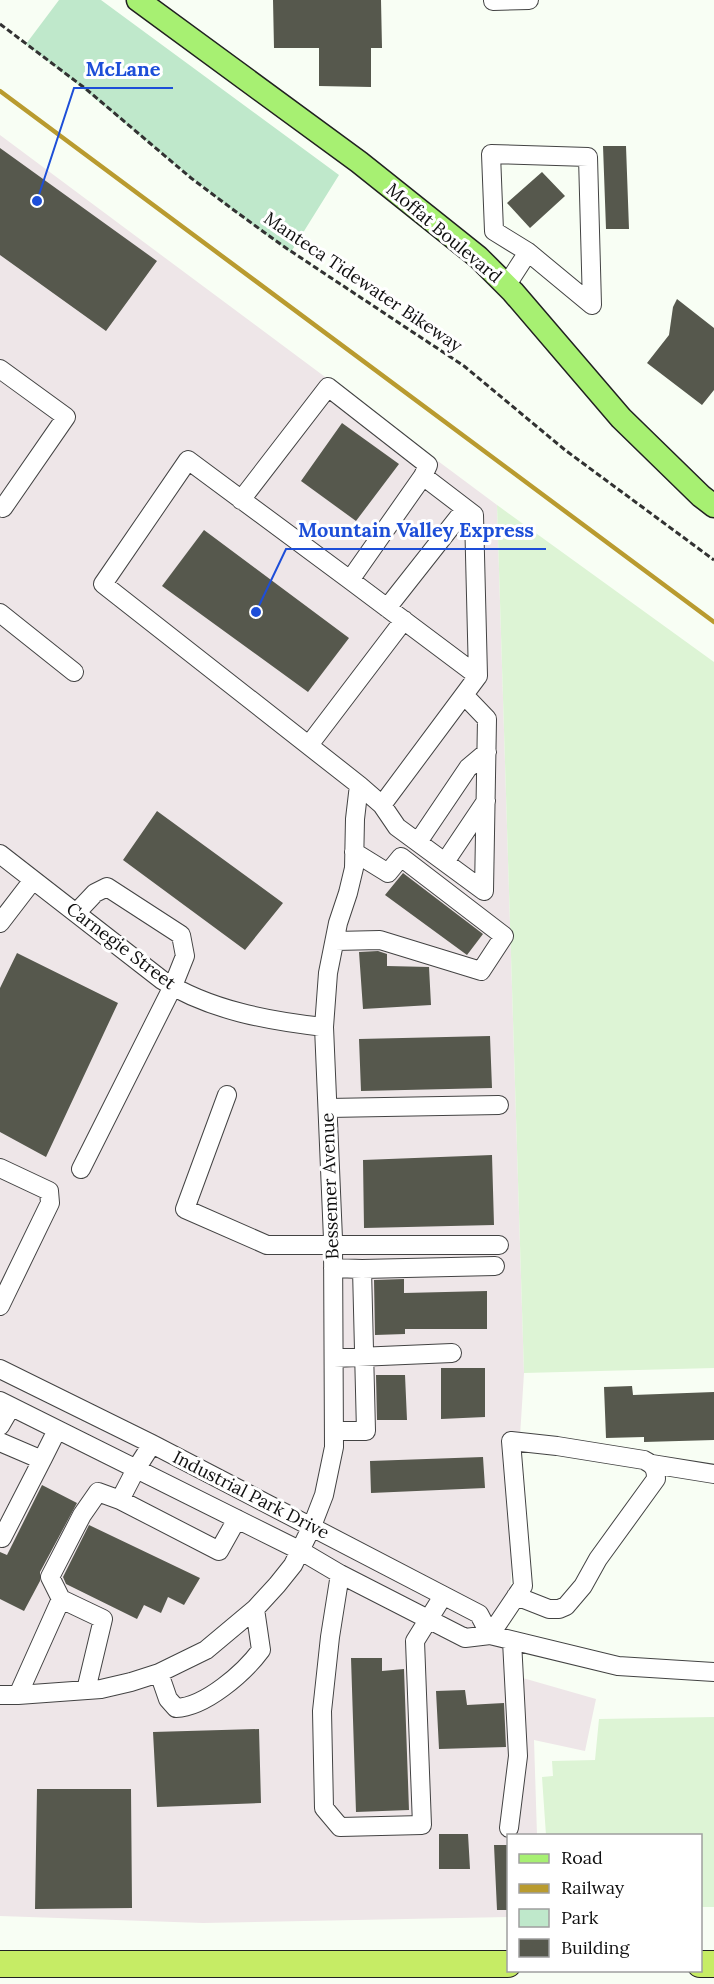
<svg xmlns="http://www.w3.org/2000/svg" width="714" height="1984" font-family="Lora,serif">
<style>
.industrial{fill:#eee6e8}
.farmland{fill:#ddf4d5}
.green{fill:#bfe8cb}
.building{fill:#56584d}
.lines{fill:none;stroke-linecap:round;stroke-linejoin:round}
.minor-casing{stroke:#434343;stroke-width:20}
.major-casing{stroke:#212121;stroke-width:25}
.highway-casing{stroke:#212121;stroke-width:28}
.path{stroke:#323232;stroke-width:3;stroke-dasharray:6 3;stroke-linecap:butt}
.minor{stroke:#fff;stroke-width:18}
.major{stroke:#a7f072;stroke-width:22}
.highway{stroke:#c6ec65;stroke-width:26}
.rail{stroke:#b99b2f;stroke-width:4.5}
.labels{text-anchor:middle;stroke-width:6;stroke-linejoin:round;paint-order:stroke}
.street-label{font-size:18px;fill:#101010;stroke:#fff}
.leader{fill:none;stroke:#1d4ed8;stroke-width:2}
.callout-dot{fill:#1d4ed8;stroke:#fff;stroke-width:2}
.callout-label{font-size:20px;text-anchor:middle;font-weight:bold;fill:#1d4ed8;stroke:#fff;stroke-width:6;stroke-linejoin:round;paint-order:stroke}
</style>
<rect width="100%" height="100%" fill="#f8fef4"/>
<path class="industrial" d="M0,135L497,505L524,1373L505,1673L596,1699L585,1751L534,1740L537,1835L508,1836V1917L203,1923L0,1916Z"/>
<path class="farmland" d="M497,505L714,662V1368L524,1373Z
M714,1717V1907H701L700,1836L546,1835L542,1777L553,1776L552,1761L595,1760L599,1719Z"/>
<path class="green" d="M59,0H101L339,175L291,252C198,189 116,112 26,44Z"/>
<path class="building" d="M273,0H381L382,48H371V87L319,86V48H274Z
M603,146H626L629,229H606Z
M0,148L157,261L106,331L0,255Z
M542,172L565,196L530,228L507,203Z
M677,299L714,328V390L702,405L647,363L669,335L673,307Z
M342,423L399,464L356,521L301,481Z
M204,530L349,638L308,692L162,586Z
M157,811L283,903L245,950L123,860Z
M403,873L483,934L467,955L385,895Z
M378,951L387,954V966L429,967L431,1005L363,1009L359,952Z
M17,953L118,1003L46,1157L0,1132V988Z
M490,1036L492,1088L361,1091L359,1039Z
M492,1155L494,1225L364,1228L363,1160Z
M404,1279V1293L487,1291V1329H405V1334L375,1335L374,1280Z
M441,1368H485V1417L441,1419Z
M376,1375H405L407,1420H377Z
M632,1386L633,1395L714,1392V1440L644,1442V1437L606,1438L604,1387Z
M483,1457L485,1488L371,1493L370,1461Z
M42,1485L77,1503L40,1572V1581L24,1611L0,1599V1552L7,1555Z
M89,1525L200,1578L184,1605L168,1597L161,1613L144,1605L137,1619L66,1584L63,1577Z
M351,1658H382V1671L404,1669L409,1810L356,1812Z
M465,1690L467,1705L504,1703L506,1747L439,1749L436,1691Z
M259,1729L261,1803L157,1807L153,1732Z
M37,1789H131L132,1908L35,1909Z
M439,1834H468L470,1869H439Z
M494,1845H508V1910H497Z"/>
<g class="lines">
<g class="minor-casing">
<path id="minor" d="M493,1L529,0
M506,286L528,252L592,305L588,157L491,154L494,231L528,252
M0,369L66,417L3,508
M241,500L328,387L428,465L423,476L350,580
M387,608L465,509
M0,613L74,672
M464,695L487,719L484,891
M309,745L404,620
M359,785L382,805L478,676L474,515L423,476
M382,805L397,827L484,891
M418,842L468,768L487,752
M0,854L162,980C209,1010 269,1021 324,1027
M445,862L486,801
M77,912L95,893L107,887L181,935L185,956L173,986L81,1169
M0,923L33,880
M335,941L380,940L481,971L504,936L401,857L388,873L354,852
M227,1095L185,1209L267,1245H499
M328,1108L499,1105
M0,1168L49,1191L50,1203L0,1306
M333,1268L362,1269L366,1431H335
M362,1269L495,1266
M334,1358L452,1353
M0,1369L152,1444L479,1614L490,1635
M0,1401L301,1551L340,1574L465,1638L490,1635L618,1666L714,1672
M0,1426L11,1407
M0,1442L42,1460L2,1538L0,1537
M42,1460L57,1430
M652,1464L714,1474
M120,1500L219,1551L237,1519
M340,1574L330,1637L322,1711L324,1808L340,1827L422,1825L415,1641L443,1596
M61,1599L103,1619L86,1690
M490,1635L523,1586L511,1441L557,1446L644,1460C654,1465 656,1469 656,1479L598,1559L583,1586L566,1606L559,1609H549L516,1596
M159,1673L168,1699L176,1708C205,1707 244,1673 261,1650L255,1609
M0,1695H18L101,1689L131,1682L159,1673L206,1650L255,1609L277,1585L293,1565L312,1526L324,1495L334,1447L333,1239L324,1027L328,973L338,923L348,893L354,868L355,819L359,785L103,584L188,460L350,580L478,676
M18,1695L61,1599L50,1577L82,1515L98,1492L120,1500L136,1469L152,1444
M509,1828L518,1756L512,1641"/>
</g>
<g class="major-casing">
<path id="major" d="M138,0L359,162L478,257L513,292L621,418L701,496L714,506"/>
</g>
<g class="highway-casing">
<path id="highway" d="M0,1964H508
M700,1964H714"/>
</g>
<path class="path" d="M0,24L86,89L191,178L235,211L283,246L464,366L565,450L714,560"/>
<use href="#minor" class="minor"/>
<use href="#major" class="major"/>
<use href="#highway" class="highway"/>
<path class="rail" d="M0,91L714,622"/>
</g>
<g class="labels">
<g class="street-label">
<text transform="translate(444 233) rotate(40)" y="6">Moffat Boulevard</text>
<text transform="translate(363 282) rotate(34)" y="6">Manteca Tidewater Bikeway</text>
<text transform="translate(121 946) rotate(37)" y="6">Carnegie Street</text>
<text transform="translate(330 1186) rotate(-92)" y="6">Bessemer Avenue</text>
<text transform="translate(251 1495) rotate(27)" y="6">Industrial Park Drive</text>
</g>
</g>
<path class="leader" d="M37 201L74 88H173M256 612L286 549H546"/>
<g class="callout-dot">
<circle cx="37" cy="201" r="6"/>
<circle cx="256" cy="612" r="6"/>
</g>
<g class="callout-label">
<text x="123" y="76">McLane</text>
<text x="416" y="537">Mountain Valley Express</text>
</g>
<rect x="507" y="1834" width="195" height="138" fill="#ffffff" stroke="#9f9f9f" stroke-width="1.5"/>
<rect x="519" y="1854" width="30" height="9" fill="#a7f072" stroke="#9f9f9f" stroke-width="1.5"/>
<text x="561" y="1864" font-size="18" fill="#101010">Road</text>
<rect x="519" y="1884" width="30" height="9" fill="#b99b2f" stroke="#9f9f9f" stroke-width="1.5"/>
<text x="561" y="1894" font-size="18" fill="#101010">Railway</text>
<rect x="519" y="1909" width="30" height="18" fill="#bfe8cb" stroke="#9f9f9f" stroke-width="1.5"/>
<text x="561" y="1924" font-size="18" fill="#101010">Park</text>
<rect x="519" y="1939" width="30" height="18" fill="#56584d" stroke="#9f9f9f" stroke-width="1.5"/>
<text x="561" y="1954" font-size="18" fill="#101010">Building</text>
</svg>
